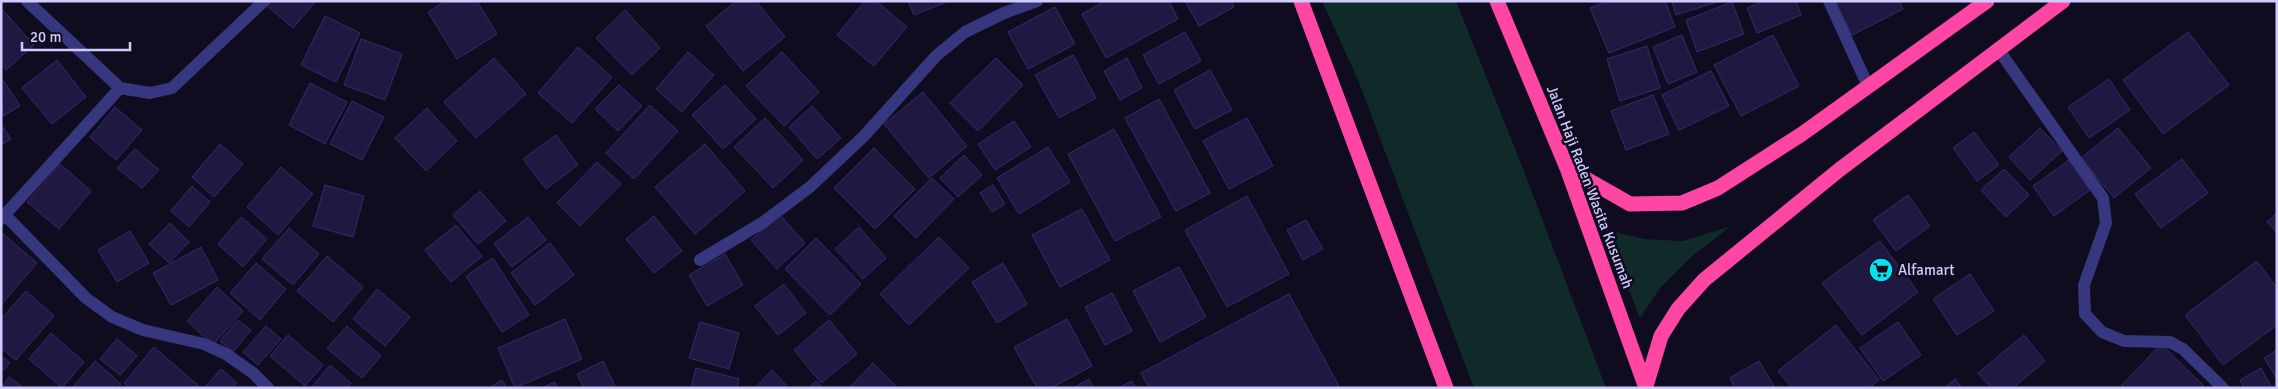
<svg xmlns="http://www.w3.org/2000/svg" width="2278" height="389" font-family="Signika,sans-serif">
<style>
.green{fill:#0f2a28}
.building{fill:#1f1841;stroke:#352a6d}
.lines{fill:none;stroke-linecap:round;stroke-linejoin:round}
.street{stroke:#37377f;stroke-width:12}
.highway{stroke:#ff46a4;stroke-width:15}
.labels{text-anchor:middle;stroke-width:5;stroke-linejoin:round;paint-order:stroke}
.street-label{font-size:15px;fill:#d0cbff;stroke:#0f0c20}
.poi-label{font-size:15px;fill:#d0cbff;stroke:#0f0c20;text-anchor:start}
</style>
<rect width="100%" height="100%" fill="#0f0c20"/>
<path class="green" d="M1322,1H1456L1524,171L1606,388H1474L1358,80Z
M1731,226L1691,257L1660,288L1640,318L1606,230L1644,239L1683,241Z"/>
<path class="building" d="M272,1H316L293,28L267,6Z
M445,1H477L497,34L457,59L428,12Z
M736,1H756L785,37L743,71L706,26Z
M865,1H876L907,27L874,66L837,35Z
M908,1H949L914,15Z
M1105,1H1169L1178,19L1106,58L1082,14Z
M1185,1H1231L1234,7L1199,26Z
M1607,1H1665L1675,27L1609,53L1590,8Z
M1672,1H1720L1676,15Z
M1764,1H1796L1801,15L1757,33L1747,8Z
M1834,1H1899L1903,9L1852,35Z
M1732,2L1744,34L1697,52L1686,20Z
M1055,7L1075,44L1028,69L1008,32Z
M1,8L34,45L6,70L1,64Z
M625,10L660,48L632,75L596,38Z
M325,16L360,33L336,82L301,65Z
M1185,32L1201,61L1159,84L1143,55Z
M2188,32L2229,85L2163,134L2123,80Z
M1682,35L1697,72L1668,84L1653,47Z
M1773,35L1799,86L1741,116L1714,65Z
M361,39L402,54L385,100L344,85Z
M1647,46L1660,88L1620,101L1607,59Z
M578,47L612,77L572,123L538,93Z
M688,52L714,75L682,112L656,89Z
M782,52L819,92L784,126L746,86Z
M1073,55L1096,98L1059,118L1035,75Z
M494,58L526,94L476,138L444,102Z
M996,58L1023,85L978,131L950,103Z
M1127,58L1142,88L1120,100L1104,71Z
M57,60L86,97L52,124L22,88Z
M1210,70L1232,110L1195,129L1174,90Z
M1711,71L1729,106L1679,130L1662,95Z
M2109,79L2130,110L2089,138L2068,107Z
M4,81L20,106L3,116L1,82Z
M310,83L347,102L325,144L289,125Z
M619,85L642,106L618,131L595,109Z
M725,85L756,119L723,149L692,115Z
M923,92L967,146L929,178L884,124Z
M1653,95L1669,134L1626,150L1611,111Z
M1159,99L1210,193L1176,211L1125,118Z
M352,101L384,117L362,160L330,144Z
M650,105L678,131L634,179L606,153Z
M812,106L841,138L817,159L789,127Z
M115,107L142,130L116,160L90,137Z
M427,108L457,141L426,171L395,138Z
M765,118L803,160L773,188L734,147Z
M1247,118L1273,166L1229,189L1203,141Z
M1014,121L1031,147L995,170L978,144Z
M1,124L11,139L1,145Z
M2040,128L2062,151L2030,180L2009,157Z
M2118,128L2151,168L2114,198L2081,158Z
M1114,129L1161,217L1115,241L1068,154Z
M1974,132L1999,165L1977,181L1953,148Z
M556,135L578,165L546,189L523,159Z
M220,144L243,164L214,197L192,177Z
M705,144L745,191L695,234L655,187Z
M1048,147L1070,182L1019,214L997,178Z
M874,148L915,189L875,229L834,188Z
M135,149L159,170L142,188L117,168Z
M964,155L982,175L958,197L940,178Z
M2182,159L2208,193L2161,228L2135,194Z
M2069,160L2090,190L2054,216L2033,186Z
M597,162L621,184L580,226L557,203Z
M60,164L91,191L59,229L27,202Z
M281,167L313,194L278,235L247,207Z
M2004,169L2029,195L2006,217L1981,190Z
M932,178L954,199L916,238L894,216Z
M325,185L364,196L353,237L313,226Z
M993,185L1005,204L992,212L980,193Z
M192,186L210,202L189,227L171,211Z
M480,191L506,221L478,244L453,215Z
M1908,195L1930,226L1896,251L1873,220Z
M1247,196L1289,274L1227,307L1185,230Z
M1082,209L1110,260L1060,287L1032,235Z
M2277,213V233L2267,222Z
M780,215L805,243L777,269L751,240Z
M654,216L682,251L654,273L626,239Z
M241,217L267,239L243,267L218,244Z
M528,217L546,240L512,267L494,244Z
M1306,220L1323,249L1303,260L1287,230Z
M170,223L189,242L169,263L149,244Z
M456,225L482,256L451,282L425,250Z
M859,227L886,258L863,279L835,249Z
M289,228L319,254L293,285L262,259Z
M130,231L149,263L117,282L98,250Z
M1,232L37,263L1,305Z
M939,237L969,268L909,325L880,294Z
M816,238L861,284L830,315L785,269Z
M1880,241L1918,292L1862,335L1822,283Z
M550,243L574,275L535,305L511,273Z
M201,247L218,280L171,305L153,273Z
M725,254L743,285L707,306L689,275Z
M327,256L363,287L333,322L297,291Z
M493,258L529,315L502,332L466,276Z
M2257,261L2277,288V325L2223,365L2185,315Z
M256,263L286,289L260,320L230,293Z
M1003,263L1027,304L997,323L972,282Z
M1179,267L1206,317L1160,342L1133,291Z
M1970,274L1994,311L1957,335L1933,299Z
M784,284L806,313L778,335L755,306Z
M217,287L243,311L213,345L187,321Z
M377,289L410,317L385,346L353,319Z
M26,291L54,316L16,360L1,348V319Z
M1112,293L1132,331L1105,345L1085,307Z
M1289,294L1340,388H1149L1141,373Z
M565,319L582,359L515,388L498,348Z
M1067,319L1092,366L1051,388H1037L1014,347Z
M238,320L251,330L233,352L220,341Z
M829,320L857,354L821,383L794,350Z
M700,322L739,333L729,369L689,358Z
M1898,322L1921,355L1883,381L1860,348Z
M1836,325L1879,380L1869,388H1792L1778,371Z
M266,326L281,339L258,365L243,352Z
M347,326L381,356L362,378L327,348Z
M51,333L84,362L62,388L29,359Z
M288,335L323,365L305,386L270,356Z
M2024,335L2045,361L2013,388H1991L1978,373Z
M117,339L137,356L120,375L100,359Z
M2161,344L2204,386L2202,388H2123L2121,386Z
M154,347L201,388H129L124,383Z
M2277,350V379L2264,358Z
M1,355L10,363L1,373Z
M95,361L121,384L118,388H72Z
M603,361L615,386L610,388H584L577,374Z
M1759,361L1775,388H1735L1730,378Z
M873,363L898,388H849Z
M330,365L351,383L347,388H311Z
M696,368L739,379L737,388H691Z
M2261,368L2272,388H2244L2240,380Z
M221,369L237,383L233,388H206L205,387Z
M772,370L789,388H755Z
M9,377L24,388H1Z
M1089,379L1094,388H1073Z
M1955,379L1962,388H1944Z
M502,380L507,388H489Z
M816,381L823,388H809Z
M1132,381L1136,388H1118Z
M555,382L557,388H541Z"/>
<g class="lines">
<path class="street" d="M27,1L120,88L150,93L172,88L264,1
M1829,1L1868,86
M1998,49L2103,198L2106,223L2084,285L2085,314L2102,332L2124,341L2170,342L2183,349L2223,388
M5,215L86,298L112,317L143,330L204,344L226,354L253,373L268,388
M1,219L120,88
M700,260L762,223L810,187L864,136L936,56L965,32L1004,13L1037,1"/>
<path class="highway" d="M1301,1L1446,388
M1497,1L1567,168L1646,388
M1567,168L1630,204L1682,203L1718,188L1802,134L1987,1
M1646,386L1661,336L1678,309L1704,280L1839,170L2063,1"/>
</g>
<defs>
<g id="supermarket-disc" transform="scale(1.25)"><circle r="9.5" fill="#00e4f6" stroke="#0f0c20"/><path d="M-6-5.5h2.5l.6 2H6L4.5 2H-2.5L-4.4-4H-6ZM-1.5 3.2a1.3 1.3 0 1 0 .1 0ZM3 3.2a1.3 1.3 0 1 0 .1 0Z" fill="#111"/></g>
</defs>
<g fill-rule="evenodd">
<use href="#supermarket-disc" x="1881" y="270"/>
</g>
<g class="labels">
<g class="street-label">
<text transform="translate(1590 187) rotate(69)" y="5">Jalan Haji Raden Wasita Kusumah</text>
</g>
<g class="poi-label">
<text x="1898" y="275">Alfamart</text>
</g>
</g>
<rect width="2278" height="389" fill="none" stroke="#d0cbff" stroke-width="5"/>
<path d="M22 42v8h108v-8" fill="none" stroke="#d0cbff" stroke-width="2.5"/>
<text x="30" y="42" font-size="15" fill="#d0cbff" stroke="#0f0c20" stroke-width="4" paint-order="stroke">20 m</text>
</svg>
